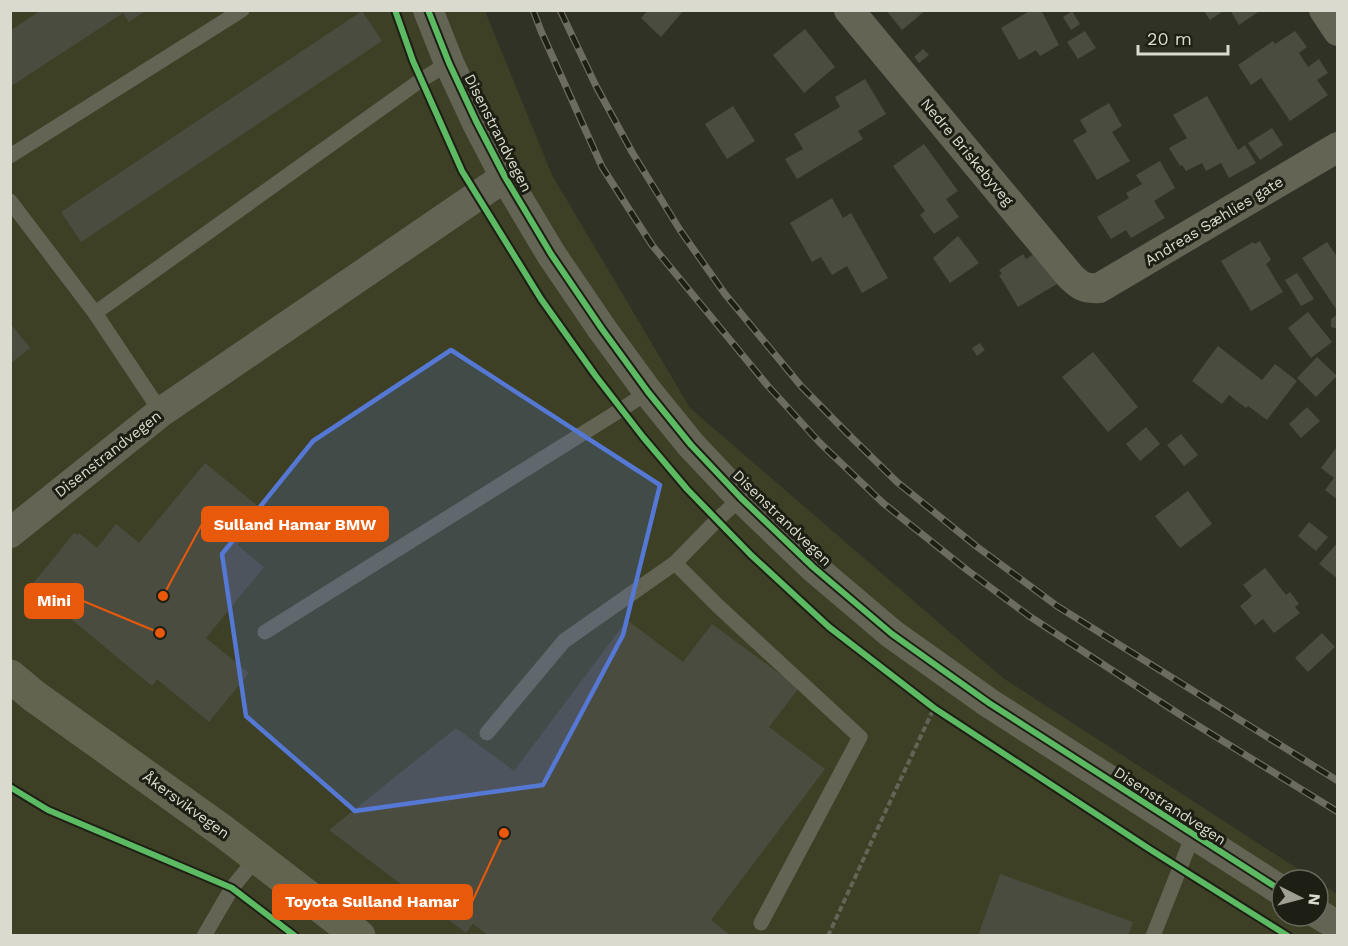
<svg xmlns="http://www.w3.org/2000/svg" width="1348" height="946" font-family="'Work Sans',sans-serif">
<style>
.built{fill:#3d4024}
.building{fill:#4b4c40}
.lines{fill:none;stroke-linecap:round;stroke-linejoin:round}
.path{stroke:#636456;stroke-width:4;stroke-dasharray:6 3;stroke-linecap:butt}
.lane{stroke:#636454;stroke-width:15}
.street{stroke:#636454;stroke-width:30}
.secondary{stroke:#626450;stroke-width:33}
.rail-casing{stroke:#6c6d60;stroke-width:7}
.rail{stroke:#1d1e14;stroke-width:4.5;stroke-dasharray:14;stroke-linecap:butt}
.cycleway-casing{stroke:#1d1e14;stroke-width:10}
.cycleway{stroke:#5cba63;stroke-width:6}
.marked{fill:#5678d5;fill-opacity:0.2;stroke:#5678d5;stroke-width:4.5;stroke-linejoin:round}
.labels{text-anchor:middle;stroke-width:6;stroke-linejoin:round;paint-order:stroke}
.street-label{font-size:15px;fill:#dadbce;stroke:#1d1e14}
.leader{fill:none;stroke:#e8590c;stroke-width:2}
.callout-dot{fill:#e8590c;stroke:#1d1e14;stroke-width:2}
.callout{fill:#e8590c;stroke:#e8590c;stroke-width:2}
.callout-label{font-size:16px;text-anchor:middle;font-weight:bold;fill:#fff}
</style>
<rect width="100%" height="100%" fill="#313226"/>
<path class="built" d="M10,11H485L552,175L690,408L1003,678L1315,880H1282V916H1318V882L1337,894V935H11Z"/>
<path class="building" d="M41,10H147L129,22L123,13L10,87V31Z
M648,10H684L661,37L641,18Z
M886,10H926L902,30Z
M1031,10H1041L1059,45L1040,56L1036,50L1019,60L1001,28Z
M1203,10H1225L1210,20Z
M1230,10H1261L1239,25Z
M362,11L382,41L81,242L61,212Z
M1072,11L1080,24L1071,30L1063,17Z
M805,29L835,67L804,93L773,55Z
M1085,31L1096,48L1078,59L1067,42Z
M1295,31L1307,47L1299,53L1308,67L1319,59L1328,73L1317,80L1328,95L1290,121L1261,78L1251,85L1238,65L1273,41L1275,44Z
M923,49L929,55L919,63L914,57Z
M865,79L886,114L858,131L863,139L797,179L785,159L803,149L794,134L840,107L835,97Z
M1207,96L1238,150L1245,145L1256,163L1229,178L1221,163L1206,171L1202,163L1186,171L1182,165L1180,166L1169,148L1187,138L1173,115Z
M1109,103L1122,126L1112,132L1130,161L1097,180L1073,140L1087,132L1080,120Z
M733,106L755,141L727,159L705,124Z
M1272,128L1283,145L1260,160L1248,143Z
M924,144L958,191L946,199L959,217L934,234L920,215L925,211L893,166Z
M1160,161L1175,188L1154,201L1165,218L1131,238L1126,230L1111,239L1097,217L1129,198L1126,193L1142,184L1136,175Z
M832,198L843,218L851,213L888,278L862,293L847,266L832,275L821,257L812,262L790,223Z
M958,236L979,263L950,283L933,258Z
M1260,241L1271,260L1266,264L1283,292L1251,311L1221,261L1253,242L1254,244Z
M1327,242L1338,258V312L1302,258Z
M1037,252L1057,284L1018,307L999,275L1002,274L999,270L1023,254L1026,259Z
M1297,273L1314,299L1301,306L1285,280Z
M1308,312L1332,342L1311,358L1288,328Z
M1338,314V329L1331,327V319Z
M10,323L30,348L10,364Z
M980,343L985,350L977,356L972,348Z
M1218,346L1262,380L1275,364L1297,381L1267,420L1248,406L1246,408L1229,395L1222,404L1192,381Z
M1093,352L1138,407L1108,432L1062,377Z
M1317,357L1337,376L1316,397L1297,378Z
M1307,407L1320,421L1301,438L1289,424Z
M1146,427L1160,444L1140,461L1126,444Z
M1181,434L1198,455L1184,466L1167,445Z
M1336,448L1338,450V500L1325,490L1334,478L1321,468Z
M205,463L264,511L237,545L264,567L206,638L249,673L209,722L157,679L152,686L31,586L74,533L77,535L79,533L97,548L116,524L139,543Z
M1188,491L1212,524L1180,548L1155,516Z
M1309,522L1328,537L1316,551L1298,536Z
M1338,542V579L1319,564Z
M1265,568L1286,595L1290,592L1299,604L1295,607L1300,613L1274,633L1263,619L1255,625L1240,606L1252,596L1243,585Z
M627,620L683,662L712,624L799,688L769,727L825,769L711,920L731,936H489L473,924L466,933L329,830L456,728L514,771Z
M1322,633L1335,647L1308,672L1295,658Z
M1000,874L1133,922L1128,936H978Z"/>
<g class="lines">
<path class="path" d="M828,936L882,819L934,708"/>
<path class="lane" d="M10,156L242,10
M10,201L95,313L161,412
M95,313L421,80L449,63
M741,498L717,520L675,563L718,606L860,737L761,923
M265,632L622,409L648,392
M487,733L564,641L675,563
M204,936L232,888L257,857
M1153,936L1193,835"/>
<path class="street" d="M428,10L449,63L476,121L505,177L551,254L602,329L648,392L691,445L741,498L813,567L892,634L989,703L1282,891
M849,10L1070,276C1080,286 1085,289 1099,288L1338,147
M1324,10L1338,31
M10,533L161,412L505,177
M1318,914L1338,926"/>
<path class="secondary" d="M10,676L34,696L224,832L359,936"/>
<g class="rail-casing">
<path id="rail" d="M533,10L541,31L602,167L652,245L768,386L820,443L883,503L967,570L1029,616L1179,714L1338,812
M560,10L596,86L632,152L680,230L725,294L801,386L847,433L897,482L976,546L1057,606L1338,781"/>
</g>
<use href="#rail" class="rail"/>
<g class="cycleway-casing">
<path id="cycleway" d="M395,10L413,61L462,171L541,299L595,375L643,437L687,489L717,520L751,555L829,627L934,708L1151,850L1288,936
M428,10L449,63L476,121L505,177L551,254L602,329L648,392L691,445L741,498L813,567L892,634L989,703L1282,891
M10,787L48,810L232,888L295,936"/>
</g>
<use href="#cycleway" class="cycleway"/>
</g>
<path class="marked" d="M451,350L660,485L623,635L543,785L355,811L246,716L222,554L313,441Z"/>
<g class="labels">
<g class="street-label">
<text transform="translate(498 133) rotate(63)" y="5">Disenstrandvegen</text>
<text transform="translate(967 152) rotate(50)" y="5">Nedre Briskebyveg</text>
<text transform="translate(1214 221) rotate(-31)" y="5">Andreas Sæhlies gate</text>
<text transform="translate(108 454) rotate(-38)" y="5">Disenstrandvegen</text>
<text transform="translate(782 518) rotate(44)" y="5">Disenstrandvegen</text>
<text transform="translate(186 805) rotate(36)" y="5">Åkersvikvegen</text>
<text transform="translate(1170 806) rotate(33)" y="5">Disenstrandvegen</text>
</g>
</g>
<path class="leader" d="M163 596L202 524M160 633L83 601M504 833L472 902"/>
<g class="callout-dot">
<circle cx="163" cy="596" r="6"/>
<circle cx="160" cy="633" r="6"/>
<circle cx="504" cy="833" r="6"/>
</g>
<g class="callout">
<rect x="202" y="507" width="186" height="34" rx="6"/>
<rect x="25" y="584" width="58" height="34" rx="6"/>
<rect x="273" y="885" width="199" height="34" rx="6"/>
</g>
<g class="callout-label">
<text x="295" y="530">Sulland Hamar BMW</text>
<text x="54" y="606">Mini</text>
<text x="372" y="907">Toyota Sulland Hamar</text>
</g>
<rect width="1348" height="946" fill="none" stroke="#dadbce" stroke-width="24"/>
<g transform="translate(1300 898) rotate(96)"><circle r="28" fill="#1d1e14" stroke="#696a5e" stroke-width="1.5"/>
<path d="M0-4.5L10 22L0 15L-10 22Z" fill="#9fa093"/>
<text y="-9" font-size="16" font-weight="bold" text-anchor="middle" fill="#dadbce">N</text>
</g>
<path d="M1138 45v9h90v-9" fill="none" stroke="#dadbce" stroke-width="3"/>
<text x="1147" y="45" font-size="18" fill="#dadbce" stroke="#1d1e14" stroke-width="4.5" paint-order="stroke">20 m</text>
</svg>
